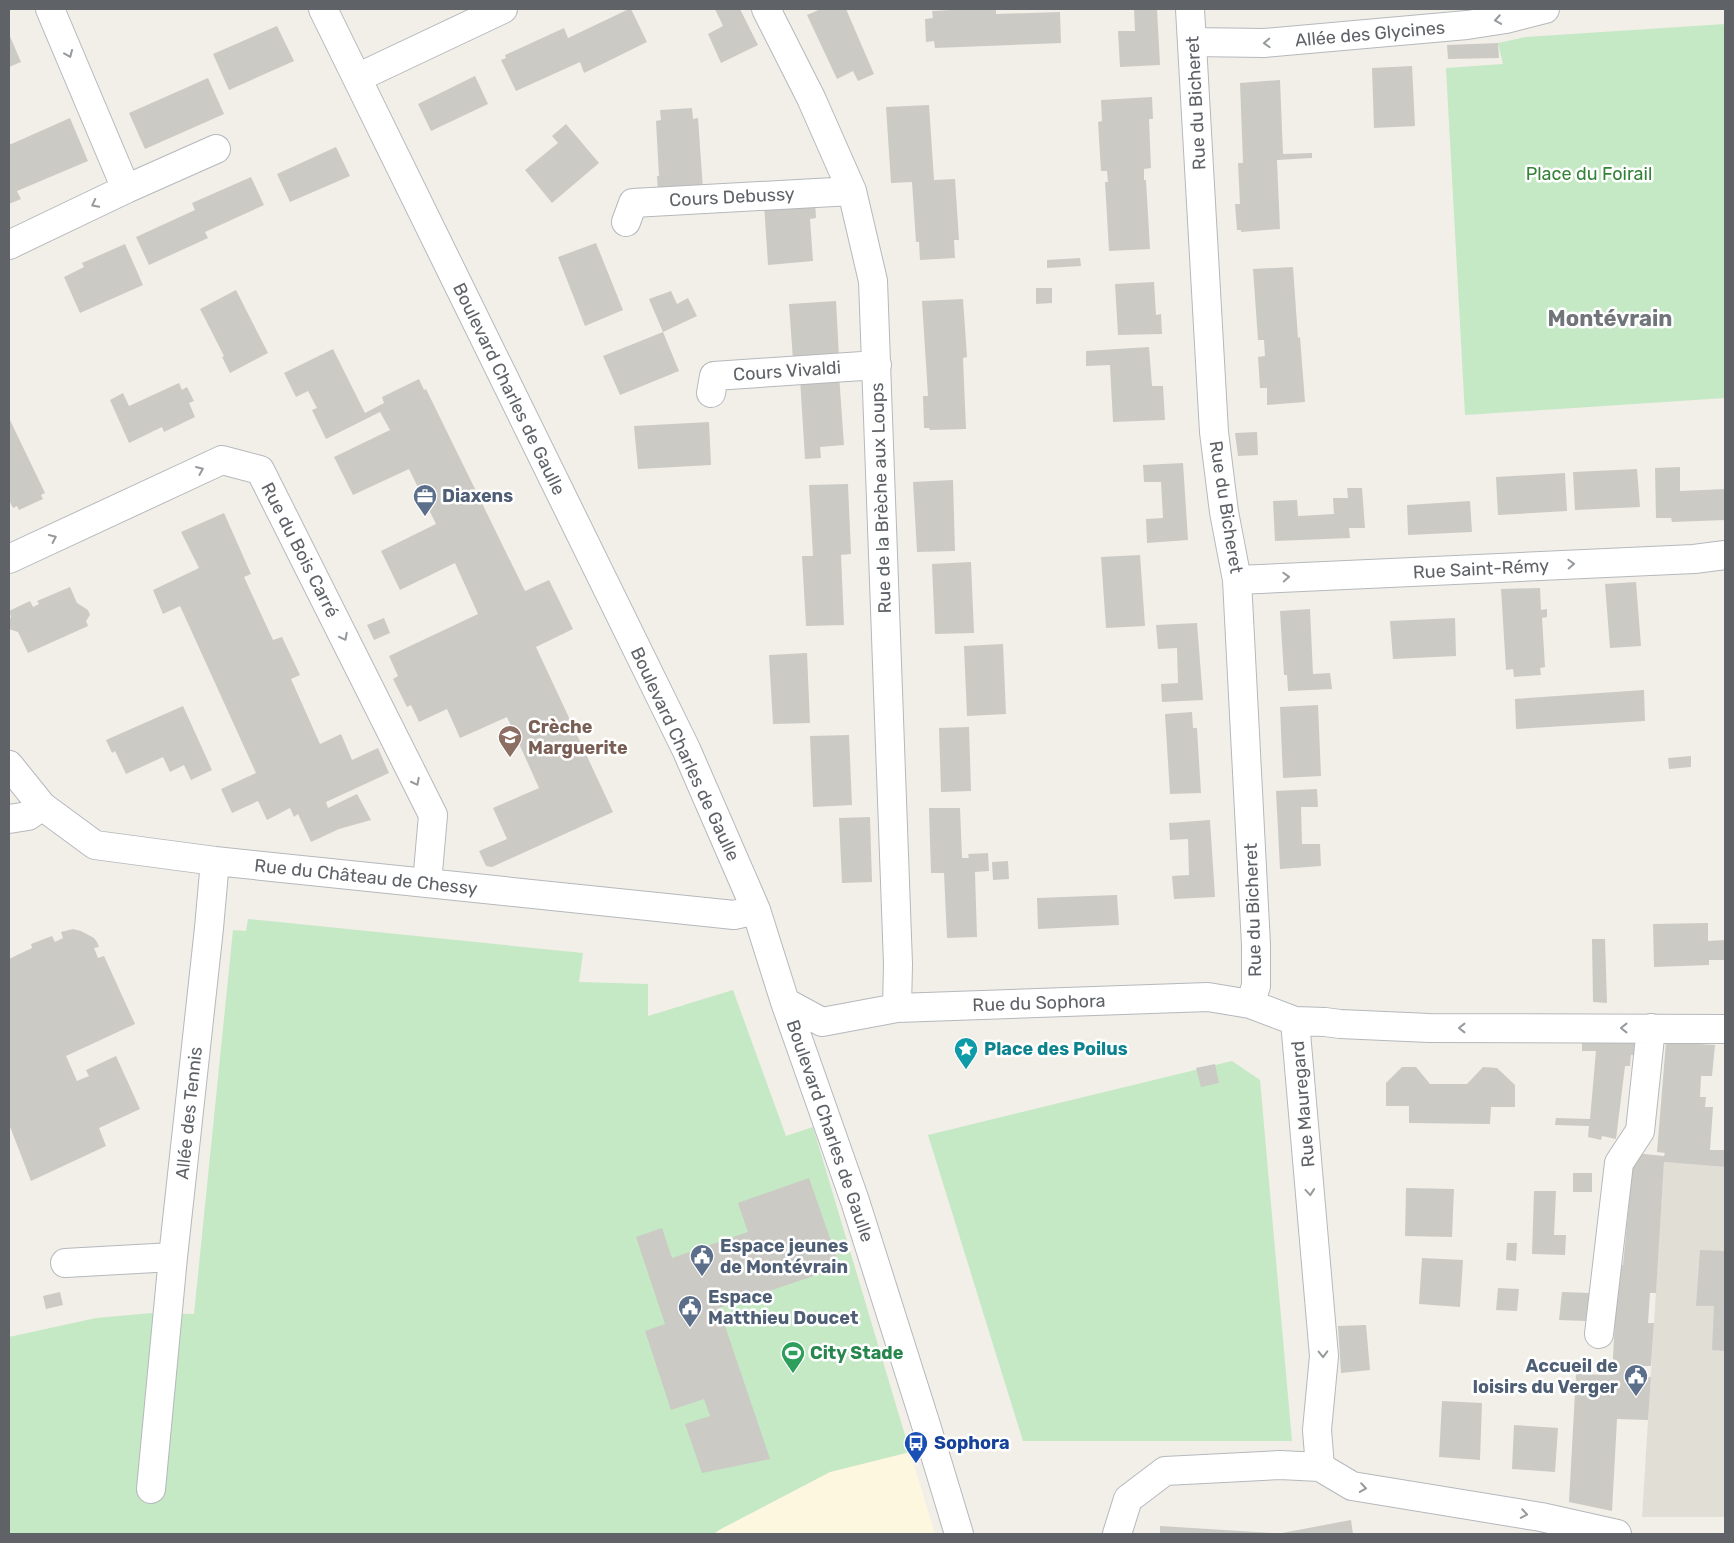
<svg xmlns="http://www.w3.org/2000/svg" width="1734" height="1543" font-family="Rubik,sans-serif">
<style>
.commercial{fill:#fef7e0}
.education{fill:#e1ded6}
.green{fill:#c5e8c5}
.building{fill:#cccac5}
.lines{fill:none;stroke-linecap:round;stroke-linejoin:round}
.minor-casing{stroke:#b5b8bc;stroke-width:30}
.minor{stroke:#fff;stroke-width:28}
.oneway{stroke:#979a9d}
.labels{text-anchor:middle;stroke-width:5;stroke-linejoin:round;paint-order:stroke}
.street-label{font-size:18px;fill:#5f6368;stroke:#fff}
.park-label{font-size:18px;fill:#348238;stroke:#fff}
.service-label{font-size:18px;font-weight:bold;fill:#4e5e75;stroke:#fff;text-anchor:start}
.education-label{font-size:18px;font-weight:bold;fill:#785e54;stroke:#fff;text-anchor:start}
.culture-label{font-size:18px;font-weight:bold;fill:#0d838f;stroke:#fff;text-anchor:start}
.leisure-label{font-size:18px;font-weight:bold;fill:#27864d;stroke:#fff;text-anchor:start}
.transit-label{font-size:18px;font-weight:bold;fill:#164399;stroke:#fff;text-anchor:start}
.district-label{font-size:22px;font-weight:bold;fill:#70757a;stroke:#fff}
</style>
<rect width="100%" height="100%" fill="#f1efe8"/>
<path class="commercial" d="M910,1452L935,1534H714L719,1530L830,1472Z"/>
<path class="education" d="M1664,1162L1725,1167V1517H1642Z"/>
<path class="green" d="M1725,24V398L1465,415L1446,68L1503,64L1498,43L1526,37Z
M248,919L583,953L579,982L648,984V1016L733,990L786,1136L813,1127L910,1452L830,1472L719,1530L714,1534H9V1337L96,1318L152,1313L194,1314L233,930L246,931Z
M1232,1061L1260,1080L1292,1441H1023L928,1135Z"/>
<path class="building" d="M629,9H631L647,42L584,73L580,62L516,91L501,60L506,58L505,55L564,28L568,38Z
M715,9H740L758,45L721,63L708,34L723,26Z
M821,9H846L874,74L858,81L853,71L837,79L807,15Z
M970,9H996V14L1060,12L1061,43L935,48L934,41L926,42L925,19L933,18L932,11Z
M1134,9H1157L1160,65L1120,67L1118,31H1135Z
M277,26L294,61L229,90L213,54Z
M9,34L21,62L9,67Z
M1498,43L1499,58L1448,59L1447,45Z
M1412,66L1415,126L1374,128L1372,68Z
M475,76L488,104L431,131L418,104Z
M208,78L224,114L145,149L129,113Z
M1280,80L1283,154L1312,153V158L1277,160L1280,229L1241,232V230H1237L1235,204H1240L1238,163H1243L1240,83Z
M1152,97L1153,119H1149L1151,168L1144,169V180H1146L1150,249L1109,251L1105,182H1108L1107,171H1101L1098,122L1102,121L1101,100Z
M929,105L934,180L955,179L959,240H954L955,258L920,260L919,242H916L912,182L891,183L886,107Z
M692,108L693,119L698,118L703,189L658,192L657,176H659L656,121L661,120L660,110Z
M70,118L88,161L17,191L21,199L9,204V145Z
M566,124L599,163L552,203L525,170L558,143L552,136Z
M336,147L350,176L290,202L277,174Z
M251,177L264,205L205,232L208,238L149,265L136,237L195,210L192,203Z
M815,201L816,218L810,219L813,261L768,265L764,204Z
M596,243L623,310L585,326L558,257Z
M125,244L143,285L80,313L64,277L84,267L82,263Z
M1080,258L1081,266L1047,268V260Z
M1293,267L1298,338L1300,337L1305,402L1267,405V388H1260L1258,357L1265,356L1264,340H1258L1253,269Z
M1154,282L1156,315L1161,314L1162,334L1118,335L1115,284Z
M1036,288H1052V303L1036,304Z
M236,290L268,353L230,373L222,357L224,356L200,309Z
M671,291L677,304L688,298L697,316L663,332L649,299Z
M963,299L967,357L963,358L966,429L930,430L929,428H924L923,396H928L922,301Z
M836,301L839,357L793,360L789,304Z
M663,332L679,371L620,395L603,356Z
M1149,347L1152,386H1163L1165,420L1113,422L1110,365L1086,366V351Z
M333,349L365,413L384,403L382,397L419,379L424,390L426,389L525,591L549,580L573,629L536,647L613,812L492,867L486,866L479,851L507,839L493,808L539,788L507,717L460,738L447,709L419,722L411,705L407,707L393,679L398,676L389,656L478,614L455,563L400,590L381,551L436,524L409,469L353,495L334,457L390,430L380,412L326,439L312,410L317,408L308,391L296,397L284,373Z
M839,375L844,445L820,447L821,458L805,459L800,378Z
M179,383L182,390L187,387L194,401L189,403L195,417L164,432L162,427L129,443L110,400L123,393L129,406Z
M9,418L45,493L41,495L43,499L19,510L17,506L13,508L9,500Z
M709,422L711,465L638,469L634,426Z
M1257,432L1258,455L1238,456L1235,433Z
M1183,463L1188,540L1147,543L1146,519L1163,518L1161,482H1144L1143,465Z
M1680,467V491L1725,489V520L1672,522L1671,518H1656L1655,468Z
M1637,469L1640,507L1575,510L1573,472Z
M1565,473L1567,511L1498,515L1496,477Z
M953,480L955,551L917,552L913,482Z
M848,484L851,554L841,555L844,625L806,626L802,556H813L809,485Z
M1347,488H1362L1365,528H1349L1350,538L1275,541L1273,501L1297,500L1298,516L1334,514L1333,498H1348Z
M1470,501L1472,532L1408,535L1407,505Z
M224,513L251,574L244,577L273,640L282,637L300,675L291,679L320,744L341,734L352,760L378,748L389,773L326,802L328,808L357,794L371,820L339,829L311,842L298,814L294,817L290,808L267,820L258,801L232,813L221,789L256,773L180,606L163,614L153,590L199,568L181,532Z
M1140,555L1145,626L1106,628L1101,557Z
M971,562L974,633L935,634L932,564Z
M1636,582L1641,646L1610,648L1605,584Z
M70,587L77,603L88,610L90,615L86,621L88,626L28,653L18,632L9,629V620L11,617L9,611L30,601L33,607L39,604L37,601Z
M1540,588L1541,610L1547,609V617L1542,618L1545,667L1540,668L1541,675L1514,677L1513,669L1506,670L1501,589Z
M1310,609L1313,674L1330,673L1332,689L1288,691L1287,675H1284L1280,611Z
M384,618L390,633L374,640L367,625Z
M1455,618L1456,656L1393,659L1390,621Z
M1197,623L1203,700L1162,702L1161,684L1178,683L1177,648L1158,649L1156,625Z
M1003,644L1006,714L967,716L964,646Z
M807,653L810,723L773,724L769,655Z
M1644,690L1645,721L1516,729L1515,699Z
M1318,705L1321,776L1283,778L1280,707Z
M183,706L212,770L191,780L184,765L170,772L163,757L126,774L115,751L112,753L106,740Z
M1192,712L1193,728H1197L1201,793L1170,794L1165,714Z
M969,727L971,791L941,792L939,728Z
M849,735L852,805L813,807L810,736Z
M1691,756V767L1669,769L1668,758Z
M1317,789L1318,807H1301L1302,844H1320L1321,866L1280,869L1276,791Z
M929,808H960L962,858H969L968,854L988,853L989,871L975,872L977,937L947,938L944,873H931Z
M870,817L872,882L842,883L839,818Z
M1210,820L1215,897L1174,899L1172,876L1189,875L1188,839L1170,840L1169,823Z
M1008,861L1009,879L993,880L992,862Z
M1117,895L1119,925L1038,929L1037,898Z
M1708,923V941L1724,940L1725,960H1709V965L1654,967L1653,924Z
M73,929L81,931L94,938L97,942L99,947L94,948L98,958L104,956L135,1024L66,1056L77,1081L89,1076L86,1070L116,1056L140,1109L99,1128L106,1146L31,1181L9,1124V959L32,948L31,944L52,936L55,942L63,938L61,932Z
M1592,939H1605L1607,1003L1593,1002Z
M1582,1040L1637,1041L1635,1055H1631L1630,1066H1625L1616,1139L1602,1136L1601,1140L1588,1137L1589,1126L1555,1125L1556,1118L1590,1119L1596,1051H1582Z
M1666,1042L1715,1045L1712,1076H1701L1700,1097H1706L1705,1107H1713L1710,1150H1725V1167L1664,1162L1656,1293H1650L1648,1323H1654L1651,1366H1640V1376L1651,1377L1648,1420L1617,1419L1612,1511L1569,1502L1576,1374L1612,1375L1618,1265H1623L1634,1153L1664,1156L1665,1153L1657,1152Z
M1215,1064L1219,1083L1201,1087L1196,1068Z
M1402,1067H1416L1430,1084H1467L1483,1067L1497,1068L1515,1085V1107H1491L1490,1124L1409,1123V1106H1386V1083Z
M1573,1173H1592V1192H1573Z
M809,1178L840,1267L719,1308L770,1459L702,1473L685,1424L710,1416L704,1399L671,1410L645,1331L665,1324L636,1237L662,1228L672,1258L748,1232L738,1203Z
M1406,1188L1454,1189L1452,1237L1405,1236Z
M1534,1191H1556L1554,1235H1566L1565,1255L1532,1254Z
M1507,1243H1517L1516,1261L1506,1260Z
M1700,1250L1725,1251V1351L1712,1350L1714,1306H1696Z
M1422,1258L1463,1260L1460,1307L1419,1304Z
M1498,1288L1519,1289L1517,1311L1496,1310Z
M60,1292L63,1305L46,1309L43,1296Z
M1562,1292L1589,1293L1587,1321L1559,1320Z
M1366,1325L1370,1370L1341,1373L1338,1326Z
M1442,1401L1482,1403L1480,1460L1439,1457Z
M1514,1425L1558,1428L1555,1472L1512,1469Z
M1351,1520L1353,1534H1282V1533Z
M1160,1526L1274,1533V1534H1160Z"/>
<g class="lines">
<g class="minor-casing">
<path id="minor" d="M323,9L686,749L756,910L785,1002L855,1201L926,1425L959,1534
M766,9L811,98L852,191L873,281L898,964L897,1008
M1190,9L1214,432L1224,512L1237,580L1256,945V986L1250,1004
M1192,42L1264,43L1467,25L1506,19L1545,9
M357,78L503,9
M126,189L216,149
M626,222L633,203L852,191
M9,245L126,189L50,9
M711,393L714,376L877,365
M9,559L222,460L260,470L433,815L427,883
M1237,580L1694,559L1725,555
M9,765L42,806L95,845L215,861L734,915L756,910
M9,819L28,816L42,806
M785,1002L822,1022L897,1008L1208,997L1250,1004L1295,1021L1325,1022L1340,1024L1429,1028L1725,1029
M1295,1021L1324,1356L1317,1430L1320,1467
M65,1263L173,1257L209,928L215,861
M1599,1334L1619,1163L1640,1131L1651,1028
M151,1489L173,1257
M1117,1534L1128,1499L1165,1471L1280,1465L1320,1467L1352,1486L1541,1517L1617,1534"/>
</g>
<use href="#minor" class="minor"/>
</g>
<defs><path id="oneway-chevron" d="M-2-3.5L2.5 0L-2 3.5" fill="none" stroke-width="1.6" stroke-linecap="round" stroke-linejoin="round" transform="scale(1.25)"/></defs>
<g class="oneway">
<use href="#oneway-chevron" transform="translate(1498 20) rotate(171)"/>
<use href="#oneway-chevron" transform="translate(1267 43) rotate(177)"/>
<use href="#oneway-chevron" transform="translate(69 54) rotate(67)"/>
<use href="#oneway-chevron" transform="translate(95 204) rotate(153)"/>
<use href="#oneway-chevron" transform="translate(200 470) rotate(-23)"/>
<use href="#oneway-chevron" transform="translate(53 538) rotate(-25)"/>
<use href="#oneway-chevron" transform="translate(1571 564) rotate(-3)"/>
<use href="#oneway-chevron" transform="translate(1286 577) rotate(-3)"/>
<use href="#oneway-chevron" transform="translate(344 637) rotate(63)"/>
<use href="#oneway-chevron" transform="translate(416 782) rotate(63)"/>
<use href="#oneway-chevron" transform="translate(1462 1028) rotate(180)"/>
<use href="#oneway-chevron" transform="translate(1624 1028) rotate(180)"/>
<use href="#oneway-chevron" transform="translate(1310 1192) rotate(85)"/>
<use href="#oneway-chevron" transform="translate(1323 1354) rotate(89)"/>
<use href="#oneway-chevron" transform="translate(1363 1488) rotate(9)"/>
<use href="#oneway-chevron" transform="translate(1524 1514) rotate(10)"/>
</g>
<defs>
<g id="office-pin" transform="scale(1.25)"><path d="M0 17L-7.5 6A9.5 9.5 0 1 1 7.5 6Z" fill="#5c6f8a" stroke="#fff"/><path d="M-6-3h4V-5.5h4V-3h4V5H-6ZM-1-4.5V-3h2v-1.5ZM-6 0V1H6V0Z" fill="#fff"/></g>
<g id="school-pin" transform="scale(1.25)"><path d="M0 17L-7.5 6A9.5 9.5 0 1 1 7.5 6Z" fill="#8d6e63" stroke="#fff"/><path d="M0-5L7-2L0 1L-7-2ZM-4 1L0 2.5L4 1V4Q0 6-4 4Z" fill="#fff"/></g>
<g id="sight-pin" transform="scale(1.25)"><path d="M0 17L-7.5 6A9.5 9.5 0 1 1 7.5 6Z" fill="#0f9aa8" stroke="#fff"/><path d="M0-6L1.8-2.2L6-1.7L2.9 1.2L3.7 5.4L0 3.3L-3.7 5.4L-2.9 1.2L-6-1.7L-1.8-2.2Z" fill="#fff"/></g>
<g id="civic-pin" transform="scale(1.25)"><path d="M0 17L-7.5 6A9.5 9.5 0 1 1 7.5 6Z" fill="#5c6f8a" stroke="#fff"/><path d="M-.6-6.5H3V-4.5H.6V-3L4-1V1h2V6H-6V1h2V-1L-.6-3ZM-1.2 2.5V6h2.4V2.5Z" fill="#fff"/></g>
<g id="stadium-pin" transform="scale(1.25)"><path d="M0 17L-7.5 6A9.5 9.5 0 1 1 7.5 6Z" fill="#2e9e5b" stroke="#fff"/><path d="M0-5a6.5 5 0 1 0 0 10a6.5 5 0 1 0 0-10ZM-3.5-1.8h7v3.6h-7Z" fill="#fff"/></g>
<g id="bus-pin" transform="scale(1.25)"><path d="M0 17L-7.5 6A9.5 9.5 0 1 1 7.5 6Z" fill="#1a4fb4" stroke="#fff"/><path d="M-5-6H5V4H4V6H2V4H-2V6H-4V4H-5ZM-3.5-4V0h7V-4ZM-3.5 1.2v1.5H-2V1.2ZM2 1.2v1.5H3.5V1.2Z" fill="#fff"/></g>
</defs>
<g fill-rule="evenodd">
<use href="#office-pin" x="425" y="496"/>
<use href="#school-pin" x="510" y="737"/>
<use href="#sight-pin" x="966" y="1049"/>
<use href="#civic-pin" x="702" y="1256"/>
<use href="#civic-pin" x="690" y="1307"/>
<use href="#stadium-pin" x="793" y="1353"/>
<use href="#civic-pin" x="1636" y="1376"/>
<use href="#bus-pin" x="916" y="1443"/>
</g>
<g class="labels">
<g class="street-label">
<text transform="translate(1370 34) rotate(-5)" y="6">Allée des Glycines</text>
<text transform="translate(1196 103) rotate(-93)" y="6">Rue du Bicheret</text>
<text transform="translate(732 197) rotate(-3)" y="6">Cours Debussy</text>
<text transform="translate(787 371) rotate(-4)" y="6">Cours Vivaldi</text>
<text transform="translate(509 389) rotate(64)" y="6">Boulevard Charles de Gaulle</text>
<text transform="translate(881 498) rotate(-92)" y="6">Rue de la Brèche aux Loups</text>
<text transform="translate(1226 507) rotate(81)" y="6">Rue du Bicheret</text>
<text transform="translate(300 550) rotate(63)" y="6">Rue du Bois Carré</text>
<text transform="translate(1481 569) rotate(-3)" y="6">Rue Saint-Rémy</text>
<text transform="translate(685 754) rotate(65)" y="6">Boulevard Charles de Gaulle</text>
<text transform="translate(366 877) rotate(6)" y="6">Rue du Château de Chessy</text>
<text transform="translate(1253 910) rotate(-92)" y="6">Rue du Bicheret</text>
<text transform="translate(1039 1003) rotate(-2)" y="6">Rue du Sophora</text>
<text transform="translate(1303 1104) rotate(-95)" y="6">Rue Mauregard</text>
<text transform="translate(189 1113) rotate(-84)" y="6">Allée des Tennis</text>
<text transform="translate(830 1131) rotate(71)" y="6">Boulevard Charles de Gaulle</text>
</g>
<g class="park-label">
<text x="1589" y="180">Place du Foirail</text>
</g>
<g class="service-label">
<text x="442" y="502">Diaxens</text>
<text x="720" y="1252">Espace jeunes<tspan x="720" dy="21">de Montévrain</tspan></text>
<text x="708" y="1303">Espace<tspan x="708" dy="21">Matthieu Doucet</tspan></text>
<text x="1618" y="1372" text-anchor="end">Accueil de<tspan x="1618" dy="21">loisirs du Verger</tspan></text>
</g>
<g class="education-label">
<text x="528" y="733">Crèche<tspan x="528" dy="21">Marguerite</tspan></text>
</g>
<g class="culture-label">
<text x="984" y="1055">Place des Poilus</text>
</g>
<g class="leisure-label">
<text x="810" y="1359">City Stade</text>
</g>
<g class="transit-label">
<text x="934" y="1449">Sophora</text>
</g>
<g class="district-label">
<text x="1610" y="326">Montévrain</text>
</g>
</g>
<rect width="1734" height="1543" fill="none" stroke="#5f6368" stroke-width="20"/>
</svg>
